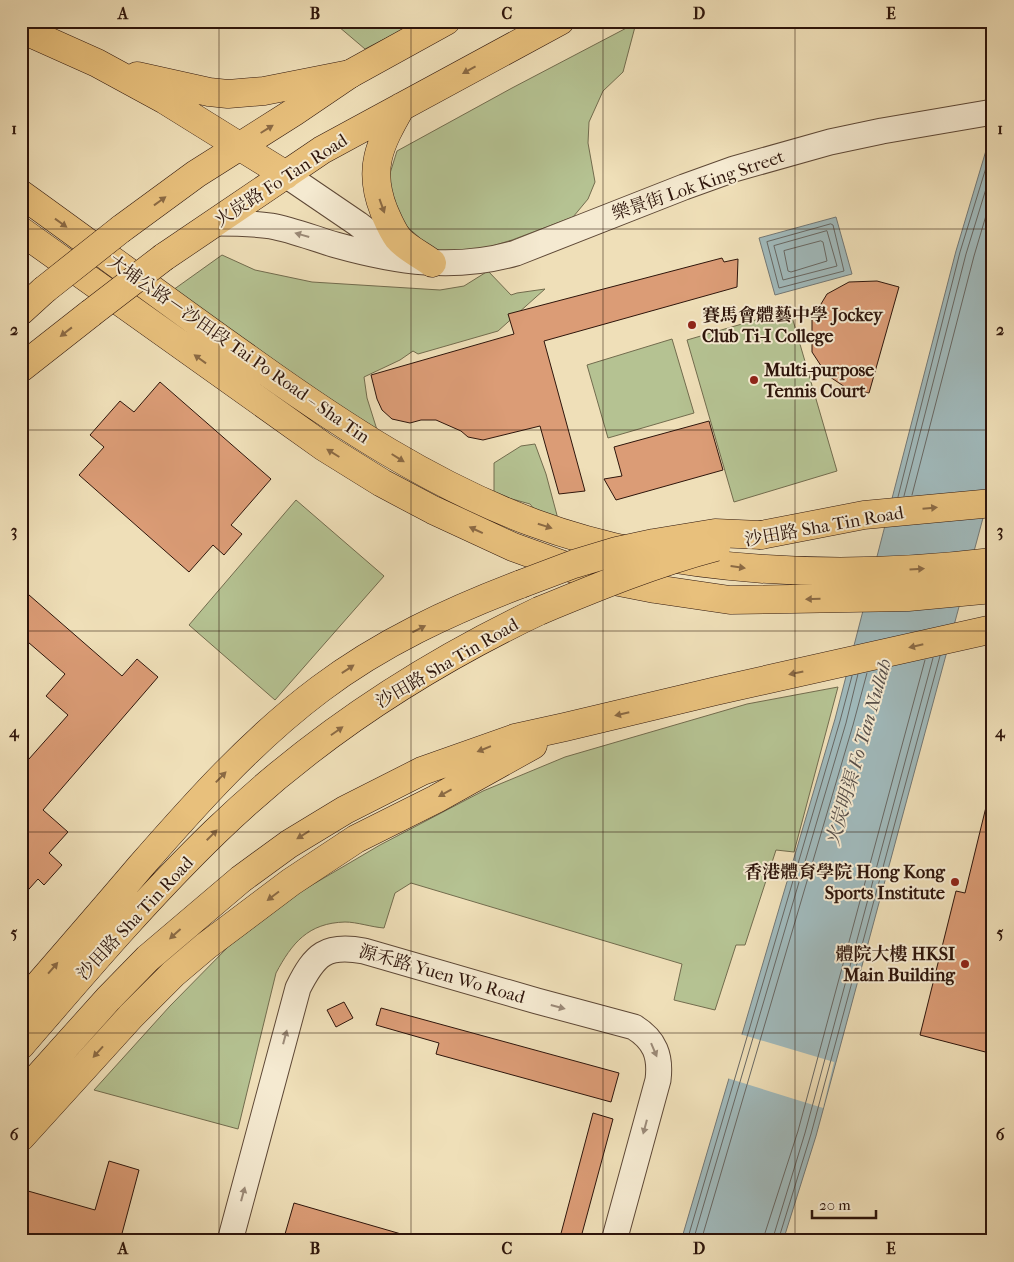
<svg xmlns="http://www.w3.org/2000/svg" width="1014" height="1262" font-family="'IM FELL French Canon','Noto Serif TC',serif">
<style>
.green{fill:#b5c292;stroke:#726c4e}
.water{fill:#a0b9bb;stroke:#727775}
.pier{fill:#efdfb8}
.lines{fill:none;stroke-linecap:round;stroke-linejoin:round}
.shore{stroke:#676763;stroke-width:1}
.building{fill:#db9c76;stroke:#2e150b}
.minor-casing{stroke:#5e4836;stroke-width:27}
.major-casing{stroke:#2e150b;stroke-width:29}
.highway-casing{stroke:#2e150b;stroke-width:29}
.minor{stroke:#f5ead1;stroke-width:25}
.major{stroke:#e8c07c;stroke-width:28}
.highway{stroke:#e8c07c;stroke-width:28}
.rail{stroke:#2e150b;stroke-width:4;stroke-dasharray:9 9;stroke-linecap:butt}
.major-bridge-casing{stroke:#2e150b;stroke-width:29;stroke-linecap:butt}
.highway-bridge-casing{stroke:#2e150b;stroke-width:29;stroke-linecap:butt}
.major-bridge{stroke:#e8c07c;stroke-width:28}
.highway-bridge{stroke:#e8c07c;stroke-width:28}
.oneway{fill:#8b6a44}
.oneway2{fill:#9b8a78}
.grid{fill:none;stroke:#2e150b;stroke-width:1;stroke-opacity:0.55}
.poi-dot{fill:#8f2418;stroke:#f5ead1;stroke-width:2}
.labels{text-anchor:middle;stroke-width:4;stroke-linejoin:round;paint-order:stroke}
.street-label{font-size:18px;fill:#2e150b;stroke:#f5ead1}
.poi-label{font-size:18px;font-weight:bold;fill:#2e150b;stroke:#f5ead1;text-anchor:start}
.water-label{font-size:19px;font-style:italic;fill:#564e49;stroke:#f5ead1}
.neatline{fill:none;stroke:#2e150b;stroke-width:2}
.grid-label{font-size:16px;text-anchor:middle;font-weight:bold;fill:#2e150b}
</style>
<rect width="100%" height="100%" fill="#efdfb8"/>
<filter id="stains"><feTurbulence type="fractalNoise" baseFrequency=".004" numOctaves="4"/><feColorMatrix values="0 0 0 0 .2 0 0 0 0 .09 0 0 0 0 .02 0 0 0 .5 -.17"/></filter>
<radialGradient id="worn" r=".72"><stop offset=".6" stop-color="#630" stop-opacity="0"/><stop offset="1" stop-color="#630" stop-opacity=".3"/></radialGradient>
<path class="green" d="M332,21H420L365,49Z
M636,23L623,72L603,91L589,122L588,143L595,182L588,199L573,217L512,240L476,251L439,255L404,224L387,183L397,151L512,88Z
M222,255L255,270L312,282L440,290L464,286L488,271L511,295L517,293L545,289L498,331L418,354L413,351L400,360L364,377L367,398L378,433L173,290Z
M790,310L837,471L734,502L687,340Z
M672,339L694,413L608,438L587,365Z
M535,444L546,474L558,519L543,520L530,504L494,494V463L521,446Z
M296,500L384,576L275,700L189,625Z
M838,687L794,852L776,850L745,945H736L715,1010L674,1000L682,964L411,883L395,893L384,928C371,927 357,922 345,922C308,923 292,943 276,973L238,1129L94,1090L170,1006L229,946L300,892L380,845L483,791L565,757L747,704Z"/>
<path class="water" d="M993,127V481L816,1136L783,1241H681L835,719L956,251Z
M836,217L852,274L775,295L759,238Z"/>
<path class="pier" d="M740,1034L834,1062L823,1108L727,1078Z"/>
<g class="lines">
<path class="shore" d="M831,224L833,225L844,271L779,288L767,242Z
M827,231L837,266L783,280L774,246Z
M821,241L823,242L827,261L791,272L788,271L784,251Z
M912,495L974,256L993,192
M904,496L966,254L993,166
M898,497L960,252L993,145
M687,1241L840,721L852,676
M693,1241L846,723L858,674
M701,1241L853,725L867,673
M765,1241V1233L798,1131L925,660
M772,1241L805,1133L933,658
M778,1241L811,1134L940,656"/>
</g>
<path class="building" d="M722,258L724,262L738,259L737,287L544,341L585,491L559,494L540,426L483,440L468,437L461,431L436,420H421L410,423L392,419L382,410L377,399L371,375L514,334L508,314Z
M877,281L899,287L869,393L848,389L827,375L812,352V319L827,294L849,282Z
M160,382L271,479L231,525L242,534L224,555L213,545L189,572L79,475L104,447L90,435L120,401L134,412Z
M709,421L723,470L616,500L604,479L622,476L614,447Z
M21,588L122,676L137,659L158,677L43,810L68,832L49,853L62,865L44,885L38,879L21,898V768L68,715L46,696L65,674L21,636Z
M986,807H993V1054L920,1035L956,891L965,893Z
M344,1002L353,1018L336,1027L327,1010Z
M381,1008L619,1073L611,1102L436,1054L439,1043L376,1025Z
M593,1113L613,1119L580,1241H559Z
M109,1161L139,1170L120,1241H21V1189L95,1210Z
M294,1203L408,1236V1241H283Z"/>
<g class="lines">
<g class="minor-casing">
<path id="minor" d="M286,175L358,224L401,257
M214,223C233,223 252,223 271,226C293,230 315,239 336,245C397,262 454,271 516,253L684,187L734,169L830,142L882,131L993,112
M230,1241L298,988C315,954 326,944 364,951L537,1001L634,1027C655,1040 661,1056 658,1080L614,1241"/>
</g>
<g class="major-casing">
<path id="major" d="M401,107C380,144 367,168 384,211C388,220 392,230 398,238C406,248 422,255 432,263
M239,146L286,175
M121,229L196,174L294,112L350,74L446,21
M164,257L322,150L560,21
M21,311L44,290
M21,368L91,313"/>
</g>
<g class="highway-casing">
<path id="highway" d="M21,29L97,63L165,100L239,146
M137,76L209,92L228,94L264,91L350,74
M21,194C99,250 175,307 253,362C341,425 432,485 534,523C675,575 845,580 993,562
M21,231L324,447L382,483L433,510L513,547L599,578L655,589L730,600L908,597L993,589
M761,535L864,515L993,503
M21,1005C61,959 101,913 140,867C196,803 252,740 320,689C381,643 450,611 521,584
M21,1045C84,972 146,899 215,832C309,741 421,667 539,611
M21,1096L108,999L148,958L241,879L289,844L345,810L422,771L515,738L565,727L716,691L993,629
M21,1137L131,1016L173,974L206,946L291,882L356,839L436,799L533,745"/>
</g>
<use href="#minor" class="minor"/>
<use href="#major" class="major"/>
<use href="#highway" class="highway"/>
<path class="rail" d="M986,21L993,22"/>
<g class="major-bridge-casing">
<path id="major-bridge" d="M44,290L121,229
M91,313L164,257"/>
</g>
<g class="highway-bridge-casing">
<path id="highway-bridge" d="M521,584L574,564L617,551L654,543L715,533L761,535
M539,611C597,587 655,563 716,547"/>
</g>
<use href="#major-bridge" class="major-bridge"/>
<use href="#highway-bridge" class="highway-bridge"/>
</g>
<defs><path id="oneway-solid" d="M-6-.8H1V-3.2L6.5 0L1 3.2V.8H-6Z" transform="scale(1.25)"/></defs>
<g class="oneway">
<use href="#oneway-solid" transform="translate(469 70) rotate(151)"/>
<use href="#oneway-solid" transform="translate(267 129) rotate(-32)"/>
<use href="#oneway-solid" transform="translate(160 201) rotate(-36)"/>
<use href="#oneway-solid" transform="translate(382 206) rotate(70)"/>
<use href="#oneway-solid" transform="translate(61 223) rotate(36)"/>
<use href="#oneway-solid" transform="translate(66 332) rotate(142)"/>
<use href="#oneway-solid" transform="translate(200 359) rotate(-144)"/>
<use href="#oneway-solid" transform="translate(333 453) rotate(-148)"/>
<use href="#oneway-solid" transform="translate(398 458) rotate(32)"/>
<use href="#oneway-solid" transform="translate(930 508) rotate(-5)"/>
<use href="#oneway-solid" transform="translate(545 526) rotate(17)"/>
<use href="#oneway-solid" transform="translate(476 530) rotate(-155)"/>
<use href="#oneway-solid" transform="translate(738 567) rotate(8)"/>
<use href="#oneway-solid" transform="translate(917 569) rotate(-4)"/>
<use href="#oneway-solid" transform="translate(813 599) rotate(179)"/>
<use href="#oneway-solid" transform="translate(419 629) rotate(-27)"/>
<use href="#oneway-solid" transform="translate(916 646) rotate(167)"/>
<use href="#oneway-solid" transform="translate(348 669) rotate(-34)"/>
<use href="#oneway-solid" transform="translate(796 673) rotate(168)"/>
<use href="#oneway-solid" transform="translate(622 714) rotate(167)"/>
<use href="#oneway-solid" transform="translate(337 731) rotate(-35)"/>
<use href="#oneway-solid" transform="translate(484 749) rotate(158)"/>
<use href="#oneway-solid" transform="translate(221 777) rotate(-46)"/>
<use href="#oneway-solid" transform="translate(445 793) rotate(151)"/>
<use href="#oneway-solid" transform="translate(212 835) rotate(-45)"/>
<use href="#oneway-solid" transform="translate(303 835) rotate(148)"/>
<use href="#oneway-solid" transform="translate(273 896) rotate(143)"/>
<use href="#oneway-solid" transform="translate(175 934) rotate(138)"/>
<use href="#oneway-solid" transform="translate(53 968) rotate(-49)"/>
<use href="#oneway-solid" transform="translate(98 1052) rotate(132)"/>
</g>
<g class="oneway2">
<use href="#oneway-solid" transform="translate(302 235) rotate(-164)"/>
<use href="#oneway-solid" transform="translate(558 1007) rotate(15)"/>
<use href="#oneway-solid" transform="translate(285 1037) rotate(-75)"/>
<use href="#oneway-solid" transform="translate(654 1050) rotate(67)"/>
<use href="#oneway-solid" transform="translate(645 1127) rotate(105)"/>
<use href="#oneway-solid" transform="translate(243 1194) rotate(-75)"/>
</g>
<path class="grid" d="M219,21V1241M411,21V1241M603,21V1241M795,21V1241M21,229H993M21,430H993M21,631H993M21,832H993M21,1033H993"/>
<g class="poi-dot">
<circle cx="692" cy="325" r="5"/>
<circle cx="754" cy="380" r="5"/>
<circle cx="955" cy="882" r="5"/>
<circle cx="965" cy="964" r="5"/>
</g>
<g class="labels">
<g class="street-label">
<text transform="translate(281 180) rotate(-33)" y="6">火炭路 Fo Tan Road</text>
<text transform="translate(698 185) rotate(-19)" y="6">樂景街 Lok King Street</text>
<text transform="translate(239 349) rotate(35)" y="6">大埔公路－沙田段 Tai Po Road – Sha Tin</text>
<text transform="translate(824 526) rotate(-10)" y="6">沙田路 Sha Tin Road</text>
<text transform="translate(447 663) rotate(-30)" y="6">沙田路 Sha Tin Road</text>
<text transform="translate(135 918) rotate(-47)" y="6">沙田路 Sha Tin Road</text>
<text transform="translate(442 974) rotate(16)" y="6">源禾路 Yuen Wo Road</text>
</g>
<g class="poi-label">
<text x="702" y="321">賽馬會體藝中學 Jockey<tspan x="702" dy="21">Club Ti-I College</tspan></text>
<text x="764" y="376">Multi-purpose<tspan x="764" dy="21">Tennis Court</tspan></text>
<text x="945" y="878" text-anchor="end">香港體育學院 Hong Kong<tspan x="945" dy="21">Sports Institute</tspan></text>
<text x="955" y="960" text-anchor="end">體院大樓 HKSI<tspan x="955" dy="21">Main Building</tspan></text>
</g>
<g class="water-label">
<text transform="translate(858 752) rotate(-74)" y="7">火炭明渠 Fo Tan Nullah</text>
</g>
</g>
<rect width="1014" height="1262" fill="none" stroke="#efdfb8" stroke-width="55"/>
<path d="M812 1210v8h64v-8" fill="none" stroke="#2e150b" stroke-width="2.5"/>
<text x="819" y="1210" font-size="15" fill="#2e150b" stroke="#f5ead1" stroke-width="4" paint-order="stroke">20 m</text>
<rect x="28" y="28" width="958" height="1206" class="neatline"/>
<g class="grid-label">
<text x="123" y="19">A</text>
<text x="315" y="19">B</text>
<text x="507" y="19">C</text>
<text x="699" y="19">D</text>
<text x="891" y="19">E</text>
<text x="14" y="134">1</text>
<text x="1000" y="134">1</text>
<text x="14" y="335">2</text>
<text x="1000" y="335">2</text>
<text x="14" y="536">3</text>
<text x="1000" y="536">3</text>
<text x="14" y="737">4</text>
<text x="1000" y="737">4</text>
<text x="14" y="938">5</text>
<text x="1000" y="938">5</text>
<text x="14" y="1140">6</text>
<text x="1000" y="1140">6</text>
<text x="123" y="1254">A</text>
<text x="315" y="1254">B</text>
<text x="507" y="1254">C</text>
<text x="699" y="1254">D</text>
<text x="891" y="1254">E</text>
</g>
<rect width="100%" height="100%" filter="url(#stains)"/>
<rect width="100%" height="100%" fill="url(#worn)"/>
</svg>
